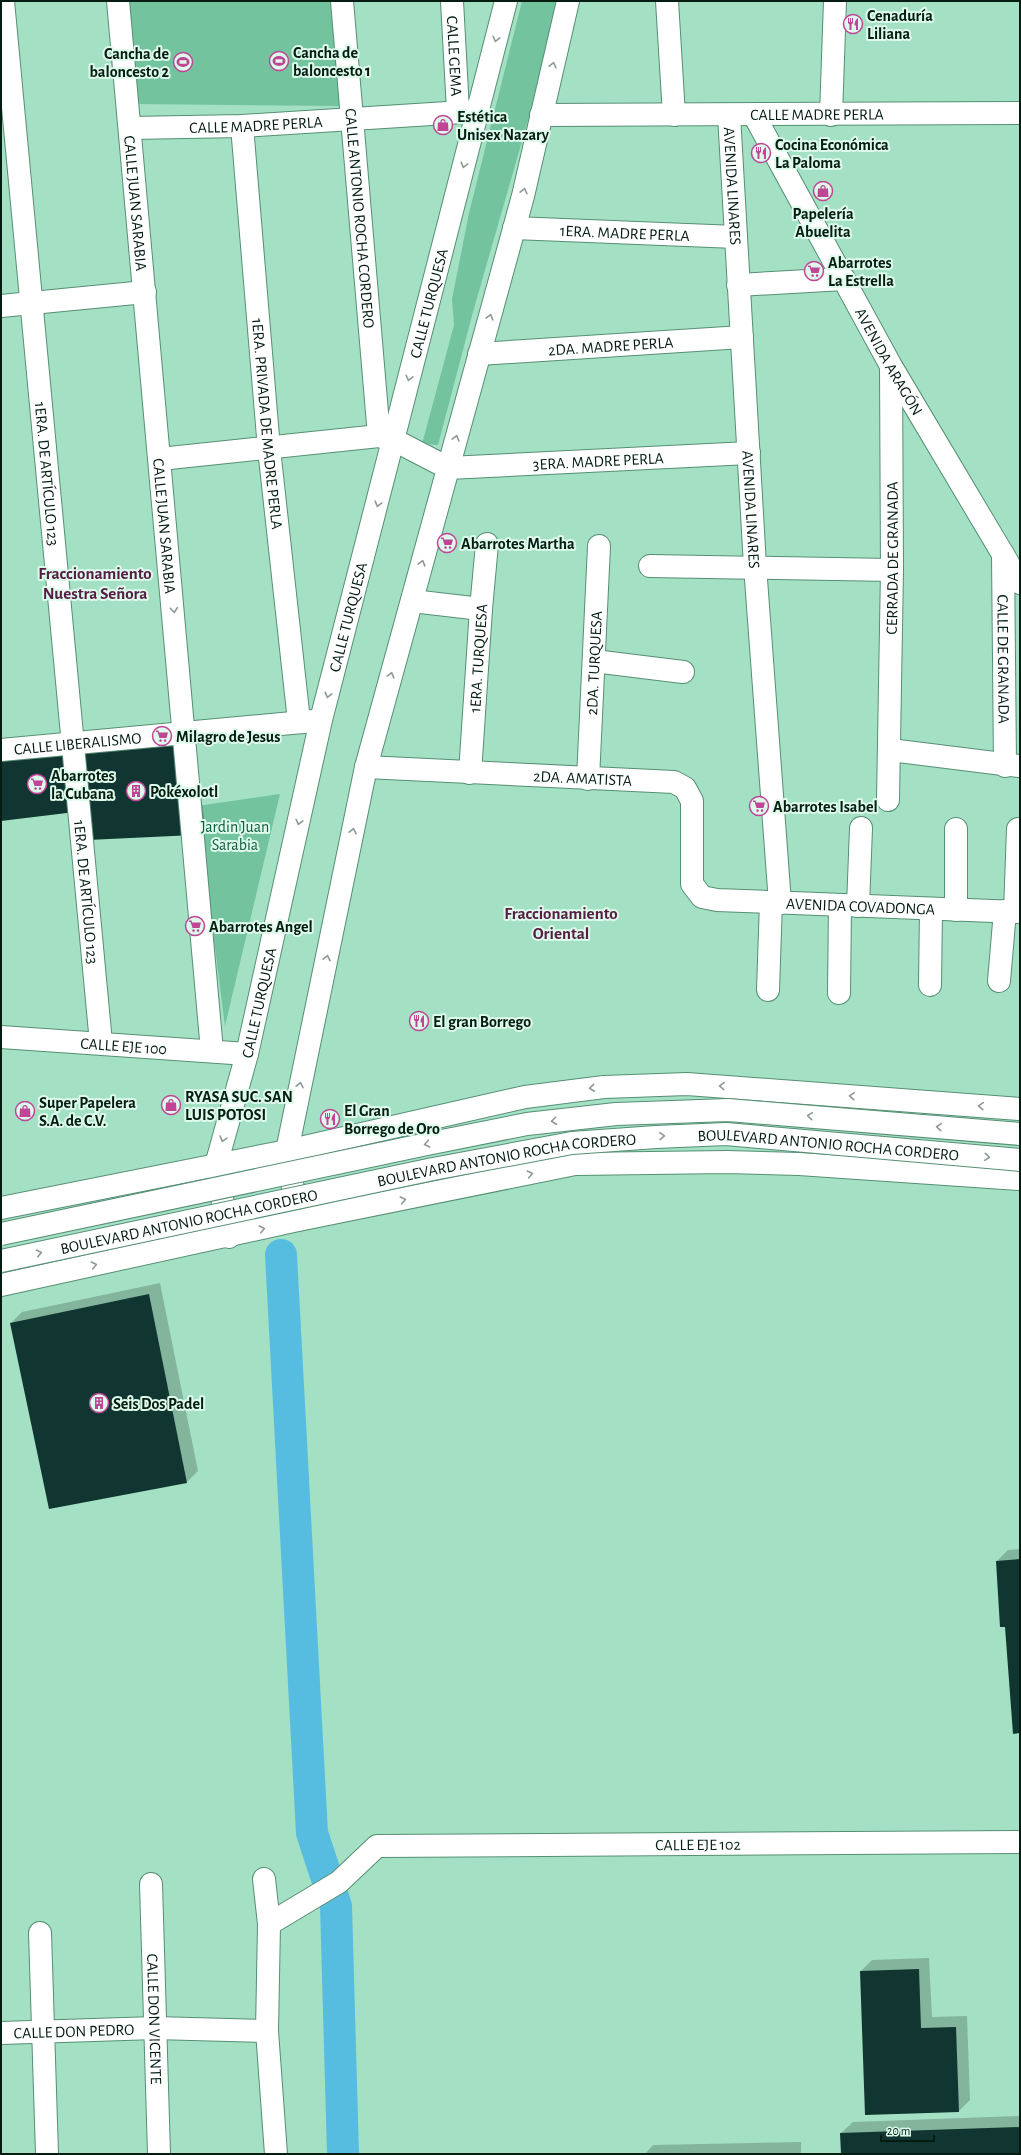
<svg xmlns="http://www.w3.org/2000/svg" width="1021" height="2155" font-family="'Alegreya Sans',sans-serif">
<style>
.green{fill:#73c39f}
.shadow{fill:#0003}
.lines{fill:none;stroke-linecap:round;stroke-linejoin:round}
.river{stroke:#56bde0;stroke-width:32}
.building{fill:#113631}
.minor-casing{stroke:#558f74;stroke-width:24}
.major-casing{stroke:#558f74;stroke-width:24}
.minor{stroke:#fff;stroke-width:22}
.major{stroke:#fff;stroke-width:22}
.highway-bridge-casing{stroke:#558f74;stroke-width:24;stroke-linecap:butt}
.highway-bridge{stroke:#fff;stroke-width:22}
.oneway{stroke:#8e9994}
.labels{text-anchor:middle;stroke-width:4;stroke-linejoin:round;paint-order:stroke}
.poi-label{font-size:16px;font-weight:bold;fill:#041c12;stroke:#ddfaeb;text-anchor:start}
.street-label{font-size:16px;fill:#041c12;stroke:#ddfaeb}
.park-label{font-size:16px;fill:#125b40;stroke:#ddfaeb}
.neighbourhood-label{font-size:17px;font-weight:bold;fill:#571c43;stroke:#ddfaeb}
</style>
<rect width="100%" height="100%" fill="#a4e1c4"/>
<path class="green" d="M124,1H333L341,106L135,104Z
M522,1H559L547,54L473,312L438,445L422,444L454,325L452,299L469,213Z
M280,794L225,1026L197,806Z"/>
<path class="shadow" d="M190,727L205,823L194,834L86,800L1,820Z
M160,1283L198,1471L187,1482L50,1508L11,1323L22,1312Z
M1020,1549V1732L997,1561L1008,1550Z
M929,1958L932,2017L967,2016L970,2100L959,2111L861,1971L872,1960Z
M1020,2116V2154H842L841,2133L853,2122Z
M801,2142V2154H645L653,2145Z"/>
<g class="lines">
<path class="river" d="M281,1255L312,1833L336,1906L343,2154"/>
</g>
<path class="building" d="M179,738L194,835L88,840L80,748Z
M68,748L75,812L1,821V755Z
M149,1294L187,1483L49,1509L10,1323Z
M1020,1559V1733L1013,1734L1005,1627H1000L996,1561Z
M919,1969L921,2028L956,2027L959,2112L865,2115L860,1971Z
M1020,2127V2154H841L840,2133Z"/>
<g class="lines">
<g class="minor-casing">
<g id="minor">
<path id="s1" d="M3,1L101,1043"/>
<path id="s2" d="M118,1L212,1051"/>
<path id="s3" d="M342,1L379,436"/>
<path id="s4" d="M452,1L458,111"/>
<path d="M667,1L674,115"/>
<path id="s5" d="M541,115L1020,113"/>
<path id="s6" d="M729,115L755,566L780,903"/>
<path id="s7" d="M754,115L891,366L1020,583"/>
<path d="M831,115L835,1"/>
<path id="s8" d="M242,126L269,449L299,721"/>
<path id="s9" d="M130,128L242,126L479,111"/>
<path id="s10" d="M514,228L736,237"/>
<path d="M738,285L844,279"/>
<path d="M1,306L145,292"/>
<path id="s11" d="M479,354L742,337"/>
<path id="s12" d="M160,459L379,436L394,440L448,468L749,453"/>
<path id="s13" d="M1003,554L1005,766"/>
<path d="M650,566L892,570"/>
<path d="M412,601L481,609"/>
<path d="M594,661L683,672"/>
<path id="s14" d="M1,750L314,721"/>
<path d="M890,750L1019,766"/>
<path id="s15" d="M366,767L674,782L685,788L692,801V884L702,897L717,900L1020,912"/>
<path id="s16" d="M470,773L481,609L487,544"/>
<path id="s17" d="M588,779L599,546"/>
<path id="s18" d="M888,800L892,570L891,367"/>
<path d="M858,906L861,828"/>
<path d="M956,910V829"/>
<path d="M1015,912L1018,829"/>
<path d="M999,981L1005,911"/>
<path d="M930,985L931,909"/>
<path d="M768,990L771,902"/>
<path d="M839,993L840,905"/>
<path id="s19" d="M1,1037L247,1054"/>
<path d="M264,1879L269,1924L267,2031L276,2154"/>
<path id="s20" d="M151,1884L159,2154"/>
<path id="s21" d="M269,1924L339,1882L377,1846L1020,1842"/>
<path d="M40,1933L47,2154"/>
<path id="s22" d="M1,2033L155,2028L267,2031"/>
</g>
</g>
<g class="major-casing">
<g id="major">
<path d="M1,1208L287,1151L525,1097L604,1087L687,1084L1020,1109"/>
<path d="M298,1220L287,1151L366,767L523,196L568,1"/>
<path id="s23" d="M229,1237L216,1165L247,1054L321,720L506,1"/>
<path d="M1,1285L298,1220L575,1164L727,1162L799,1164L1020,1179"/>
</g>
</g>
<use href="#minor" class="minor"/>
<use href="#major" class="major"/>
<g class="highway-bridge-casing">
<g id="highway-bridge">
<path d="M1,1234L427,1144L527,1124L616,1114L728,1110L1020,1134"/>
<path id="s24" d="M1,1261L433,1169L572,1143L656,1137L726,1134L1020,1160"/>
</g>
</g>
<use href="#highway-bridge" class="highway-bridge"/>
</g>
<defs><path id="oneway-chevron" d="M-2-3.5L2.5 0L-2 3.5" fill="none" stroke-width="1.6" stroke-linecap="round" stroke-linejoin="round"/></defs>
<g class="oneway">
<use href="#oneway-chevron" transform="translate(496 39) rotate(104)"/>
<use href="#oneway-chevron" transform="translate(553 65) rotate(-77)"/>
<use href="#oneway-chevron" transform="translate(464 165) rotate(105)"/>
<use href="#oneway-chevron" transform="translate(524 191) rotate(-77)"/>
<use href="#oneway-chevron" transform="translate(490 317) rotate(-75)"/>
<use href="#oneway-chevron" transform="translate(409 378) rotate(103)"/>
<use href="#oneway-chevron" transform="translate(456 438) rotate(-75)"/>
<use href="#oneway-chevron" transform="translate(378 504) rotate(105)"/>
<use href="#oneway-chevron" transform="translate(422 563) rotate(-75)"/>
<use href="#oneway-chevron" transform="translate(174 610) rotate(85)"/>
<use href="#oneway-chevron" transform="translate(391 675) rotate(-75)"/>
<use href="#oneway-chevron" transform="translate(328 695) rotate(105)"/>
<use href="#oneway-chevron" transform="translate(299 822) rotate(103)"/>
<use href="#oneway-chevron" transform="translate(353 831) rotate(-78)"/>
<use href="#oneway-chevron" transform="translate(327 958) rotate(-78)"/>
<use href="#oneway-chevron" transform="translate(300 1085) rotate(-78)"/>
<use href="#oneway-chevron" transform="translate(722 1086) rotate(-177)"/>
<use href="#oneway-chevron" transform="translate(592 1088) rotate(174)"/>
<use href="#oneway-chevron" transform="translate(852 1096) rotate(-176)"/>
<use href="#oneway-chevron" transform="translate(981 1106) rotate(-176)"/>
<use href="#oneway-chevron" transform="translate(810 1116) rotate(-175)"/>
<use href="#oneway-chevron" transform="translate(554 1121) rotate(173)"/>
<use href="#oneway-chevron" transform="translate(939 1127) rotate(-175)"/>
<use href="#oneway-chevron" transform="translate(662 1136) rotate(-2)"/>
<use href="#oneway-chevron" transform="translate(223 1139) rotate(106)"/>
<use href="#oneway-chevron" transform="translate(427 1144) rotate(169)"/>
<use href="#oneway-chevron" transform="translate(987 1157) rotate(5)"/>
<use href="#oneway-chevron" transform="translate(530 1174) rotate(-12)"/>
<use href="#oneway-chevron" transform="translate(403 1200) rotate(-11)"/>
<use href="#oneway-chevron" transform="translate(262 1229) rotate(-13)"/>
<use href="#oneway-chevron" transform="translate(39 1253) rotate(-12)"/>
<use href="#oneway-chevron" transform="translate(94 1265) rotate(-12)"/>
</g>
<defs>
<g id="restaurant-ring" transform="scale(1)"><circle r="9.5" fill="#ddfaeb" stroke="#c04596" stroke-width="1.5"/><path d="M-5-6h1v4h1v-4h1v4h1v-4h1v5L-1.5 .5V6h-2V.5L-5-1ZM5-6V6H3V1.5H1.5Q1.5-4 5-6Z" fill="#c04596"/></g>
<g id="stadium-ring" transform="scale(1)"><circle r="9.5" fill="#ddfaeb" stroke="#c04596" stroke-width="1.5"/><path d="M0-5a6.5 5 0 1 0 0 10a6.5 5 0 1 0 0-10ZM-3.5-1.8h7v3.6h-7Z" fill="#c04596"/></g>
<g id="shop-ring" transform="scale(1)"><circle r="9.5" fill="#ddfaeb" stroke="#c04596" stroke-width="1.5"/><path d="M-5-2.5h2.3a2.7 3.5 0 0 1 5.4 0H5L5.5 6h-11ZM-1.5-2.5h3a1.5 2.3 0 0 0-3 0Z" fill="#c04596"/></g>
<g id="supermarket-ring" transform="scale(1)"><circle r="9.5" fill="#ddfaeb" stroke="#c04596" stroke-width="1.5"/><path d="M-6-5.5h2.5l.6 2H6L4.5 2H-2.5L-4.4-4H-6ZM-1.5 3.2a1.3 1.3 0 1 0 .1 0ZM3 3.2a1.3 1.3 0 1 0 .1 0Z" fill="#c04596"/></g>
<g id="building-ring" transform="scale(1)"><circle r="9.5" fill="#ddfaeb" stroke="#c04596" stroke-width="1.5"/><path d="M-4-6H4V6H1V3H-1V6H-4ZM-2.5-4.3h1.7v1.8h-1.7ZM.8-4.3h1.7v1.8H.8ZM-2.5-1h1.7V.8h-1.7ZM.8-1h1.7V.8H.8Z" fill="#c04596"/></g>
</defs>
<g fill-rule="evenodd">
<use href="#restaurant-ring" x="853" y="24"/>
<use href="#stadium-ring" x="279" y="61"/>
<use href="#stadium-ring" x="183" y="62"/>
<use href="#shop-ring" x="443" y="125"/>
<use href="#restaurant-ring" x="761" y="153"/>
<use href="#shop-ring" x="823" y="191"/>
<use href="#supermarket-ring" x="814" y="271"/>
<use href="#supermarket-ring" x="447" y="543"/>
<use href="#supermarket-ring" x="162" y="736"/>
<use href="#supermarket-ring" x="37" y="784"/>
<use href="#building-ring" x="136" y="791"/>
<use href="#supermarket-ring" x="759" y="806"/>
<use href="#supermarket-ring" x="195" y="926"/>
<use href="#restaurant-ring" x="419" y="1021"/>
<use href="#shop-ring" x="171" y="1105"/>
<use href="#shop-ring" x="25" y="1111"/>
<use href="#restaurant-ring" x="330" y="1119"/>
<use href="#building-ring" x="99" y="1403"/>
</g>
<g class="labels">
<g class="poi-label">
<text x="867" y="21">Cenaduría<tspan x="867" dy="18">Liliana</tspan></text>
<text x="293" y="58">Cancha de<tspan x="293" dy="18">baloncesto 1</tspan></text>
<text x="169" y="59" text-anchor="end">Cancha de<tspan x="169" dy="18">baloncesto 2</tspan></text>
<text x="457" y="122">Estética<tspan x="457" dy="18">Unisex Nazary</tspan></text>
<text x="775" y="150">Cocina Económica<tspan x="775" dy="18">La Paloma</tspan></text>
<text x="823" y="219" text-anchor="middle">Papelería<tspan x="823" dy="18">Abuelita</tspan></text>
<text x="828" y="268">Abarrotes<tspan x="828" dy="18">La Estrella</tspan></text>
<text x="461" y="549">Abarrotes Martha</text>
<text x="176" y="742">Milagro de Jesus</text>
<text x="51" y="781">Abarrotes<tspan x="51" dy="18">la Cubana</tspan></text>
<text x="150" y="797">Pokéxolotl</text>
<text x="773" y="812">Abarrotes Isabel</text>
<text x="209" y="932">Abarrotes Angel</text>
<text x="433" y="1027">El gran Borrego</text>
<text x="185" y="1102">RYASA SUC. SAN<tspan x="185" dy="18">LUIS POTOSI</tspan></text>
<text x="39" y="1108">Super Papelera<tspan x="39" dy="18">S.A. de C.V.</tspan></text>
<text x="344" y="1116">El Gran<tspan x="344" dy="18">Borrego de Oro</tspan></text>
<text x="113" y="1409">Seis Dos Padel</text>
</g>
<g class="street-label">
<text dy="6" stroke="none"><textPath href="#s4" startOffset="55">CALLE GEMA</textPath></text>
<text dy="6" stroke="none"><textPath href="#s5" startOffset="276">CALLE MADRE PERLA</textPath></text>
<text dy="6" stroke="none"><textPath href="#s9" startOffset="126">CALLE MADRE PERLA</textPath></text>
<text dy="6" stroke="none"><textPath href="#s6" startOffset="71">AVENIDA LINARES</textPath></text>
<text dy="6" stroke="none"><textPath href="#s2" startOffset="203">CALLE JUAN SARABIA</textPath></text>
<text dy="6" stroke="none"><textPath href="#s3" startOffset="218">CALLE ANTONIO ROCHA CORDERO</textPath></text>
<text dy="6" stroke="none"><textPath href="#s10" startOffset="111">1ERA. MADRE PERLA</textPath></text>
<text dy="6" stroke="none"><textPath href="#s23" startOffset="961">CALLE TURQUESA</textPath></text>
<text dy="6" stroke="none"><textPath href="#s11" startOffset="132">2DA. MADRE PERLA</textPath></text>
<text dy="6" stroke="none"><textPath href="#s7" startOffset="281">AVENIDA ARAGÓN</textPath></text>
<text dy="6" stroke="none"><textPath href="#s8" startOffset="299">1ERA. PRIVADA DE MADRE PERLA</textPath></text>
<text dy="6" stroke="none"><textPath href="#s12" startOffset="447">3ERA. MADRE PERLA</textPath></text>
<text dy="6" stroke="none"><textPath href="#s1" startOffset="475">1ERA. DE ARTÍCULO 123</textPath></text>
<text dy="6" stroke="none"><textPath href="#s6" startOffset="395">AVENIDA LINARES</textPath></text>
<text dy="6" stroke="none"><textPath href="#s2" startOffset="527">CALLE JUAN SARABIA</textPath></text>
<text dy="6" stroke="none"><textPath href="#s18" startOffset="242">CERRADA DE GRANADA</textPath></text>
<text dy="6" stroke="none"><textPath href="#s23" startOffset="637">CALLE TURQUESA</textPath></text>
<text dy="6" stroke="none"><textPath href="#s16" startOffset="115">1ERA. TURQUESA</textPath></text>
<text dy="6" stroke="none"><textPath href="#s13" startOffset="105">CALLE DE GRANADA</textPath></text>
<text dy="6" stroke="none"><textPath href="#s17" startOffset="116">2DA. TURQUESA</textPath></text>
<text dy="6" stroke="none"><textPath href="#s14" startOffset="77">CALLE LIBERALISMO</textPath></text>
<text dy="6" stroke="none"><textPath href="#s15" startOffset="217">2DA. AMATISTA</textPath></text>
<text dy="6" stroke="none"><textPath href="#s1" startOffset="895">1ERA. DE ARTÍCULO 123</textPath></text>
<text dy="6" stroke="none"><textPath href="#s15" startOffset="594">AVENIDA COVADONGA</textPath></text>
<text dy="6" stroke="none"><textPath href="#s23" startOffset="241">CALLE TURQUESA</textPath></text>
<text dy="6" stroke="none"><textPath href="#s19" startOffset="123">CALLE EJE 100</textPath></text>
<text dy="6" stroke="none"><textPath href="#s24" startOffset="840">BOULEVARD ANTONIO ROCHA CORDERO</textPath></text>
<text dy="6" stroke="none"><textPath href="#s24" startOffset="516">BOULEVARD ANTONIO ROCHA CORDERO</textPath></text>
<text dy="6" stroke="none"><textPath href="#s24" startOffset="192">BOULEVARD ANTONIO ROCHA CORDERO</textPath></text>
<text dy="6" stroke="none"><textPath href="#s21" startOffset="455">CALLE EJE 102</textPath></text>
<text dy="6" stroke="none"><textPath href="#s20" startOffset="135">CALLE DON VICENTE</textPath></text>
<text dy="6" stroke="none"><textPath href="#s22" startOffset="73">CALLE DON PEDRO</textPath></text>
</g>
<g class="park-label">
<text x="235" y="832">Jardin Juan<tspan x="235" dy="18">Sarabia</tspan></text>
</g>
<g class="neighbourhood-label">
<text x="95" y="579">Fraccionamiento<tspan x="95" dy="20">Nuestra Señora</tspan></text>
<text x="561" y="919">Fraccionamiento<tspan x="561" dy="20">Oriental</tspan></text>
</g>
</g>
<rect width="1021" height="2155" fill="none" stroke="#041c12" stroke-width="4"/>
<path d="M881 2135v6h53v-6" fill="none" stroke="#041c12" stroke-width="2"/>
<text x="887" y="2135" font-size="12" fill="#041c12" stroke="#ddfaeb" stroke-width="3" paint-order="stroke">20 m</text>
</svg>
